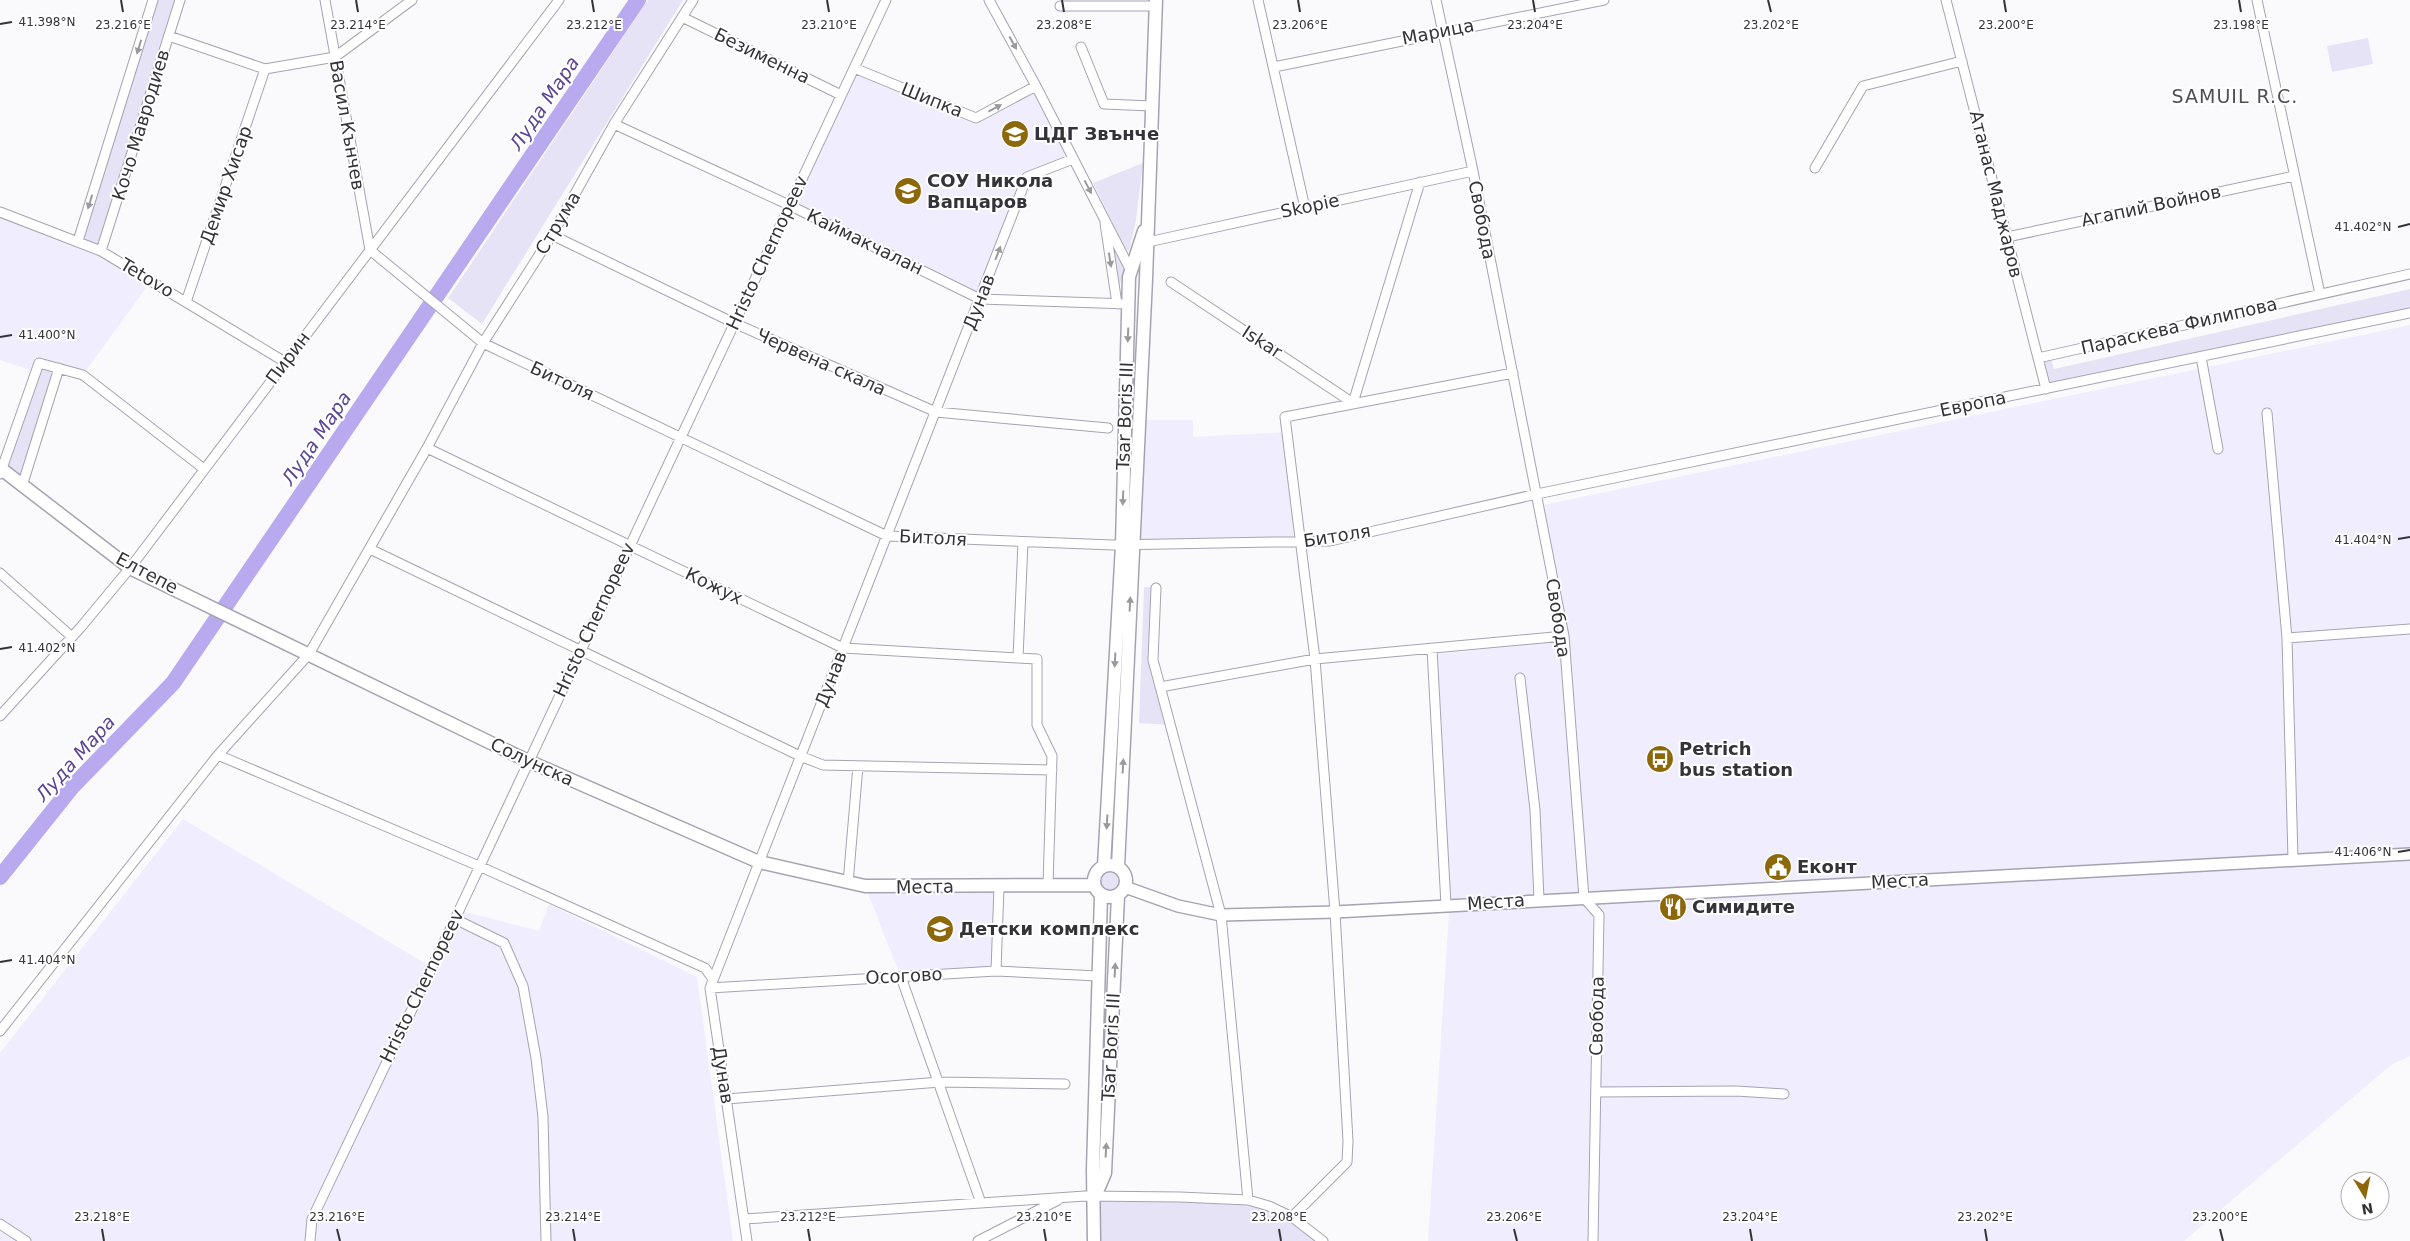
<svg xmlns="http://www.w3.org/2000/svg" width="2410" height="1241" font-family="'DejaVu Sans',sans-serif">
<style>
.built{fill:#f0edfe}
.green{fill:#e7e3f7}
.lines{fill:none;stroke-linecap:round;stroke-linejoin:round}
.river{stroke:#b9aaf0;stroke-width:16}
.minor-casing{stroke:#a6a3b1;stroke-width:11}
.tertiary-casing{stroke:#a6a3b1;stroke-width:14}
.secondary-casing{stroke:#a6a3b1;stroke-width:15}
.minor{stroke:#fff;stroke-width:9}
.tertiary{stroke:#fff;stroke-width:11}
.secondary{stroke:#fff;stroke-width:12}
.oneway{fill:#9a999c}
.ticks{fill:none;stroke:#343339;stroke-width:2}
.labels{text-anchor:middle;stroke-width:4;stroke-linejoin:round;paint-order:stroke}
.street-label{font-size:18px;fill:#343339;stroke:#fff}
.poi-label{font-size:18px;font-weight:bold;fill:#343339;stroke:#fff;text-anchor:start}
.neighbourhood-label{font-size:19px;letter-spacing:1px;fill:#4f4d59;stroke:#fff}
.water-label{font-size:19px;font-style:italic;fill:#5b4496;stroke:#fff}
.ticks-label{font-size:12px;text-anchor:middle;fill:#343339;stroke:#fff;stroke-width:4;stroke-linejoin:round;paint-order:stroke}
</style>
<rect width="100%" height="100%" fill="#fafafd"/>
<path class="built" d="M854,68L976,118L1036,86L1073,159L1027,177L980,299L789,205Z
M0,212L78,241L151,281L83,375L59,368L36,372L0,360Z
M2410,325V1056L2391,1065L2184,1241H1428L1449,913L1436,654L1567,641L1543,505Z
M1140,420H1193V437L1287,432L1302,543L1133,545Z
M183,819L438,971L465,912L539,931L549,904L697,977L733,1241H0V1053Z
M865,886H999L996,971L901,977Z"/>
<path class="green" d="M153,0H180L101,251L78,241Z
M648,0H683L482,324L448,298Z
M2368,38L2373,64L2332,72L2327,46Z
M1143,163L1136,220L1129,251L1126,250L1093,183Z
M1113,245L1125,268L1119,288Z
M2410,289V313L2046,389L2038,358L2050,355L2054,369Z
M39,363L59,368L22,486L3,471Z
M1144,587L1156,588L1153,660L1170,725L1139,723Z
M1100 882a10 10 0 1 1 20 0a10 10 0 1 1-20 0Z
M1095,1196L1180,1197L1269,1206L1323,1241H1094Z"/>
<g class="lines">
<path class="river" d="M0,877L72,787L173,683L638,0"/>
<g class="minor-casing">
<path id="minor" d="M325,0L370,250L483,343L887,536L1113,545L1330,541L1537,494L2410,313
M989,0L1036,86L1130,269
M1258,0L1305,208
M1436,0L1473,171L1564,636L1584,898L1599,915L1593,1241
M1946,0L2046,389
M2257,0L2320,294
M1060,6H1156
M682,17L841,95
M169,36L265,69L335,57L412,0
M1081,47L1104,104L1152,106
M1274,67L1604,0
M854,68L976,118L1036,86
M614,124L789,205L980,299L1129,304
M1815,168L1863,86L1962,61
M0,212L101,251L285,362
M1105,223L1117,304
M552,235L734,323L936,412L1108,428
M2007,237L2294,176
M78,241L153,0
M1148,242L1473,171
M101,251L180,0
M1171,282L1353,403L1420,182
M186,302L265,69
M2201,357L2218,449
M2038,358L2410,274
M2267,413L2287,638L2293,859
M427,448L843,648L1018,658
M0,474L39,363L83,375L204,469
M22,486L59,368
M1023,542L1018,658L1037,659V725L1052,756L1048,885
M370,549L800,756L823,765L1052,770
M0,573L72,637
M1156,588L1153,660L1221,915L1248,1200
M2287,638L2410,629
M1432,649L1446,905
M1520,678L1535,810L1539,899
M1160,687L1315,659L1564,636
M0,716L81,627L130,568L559,0
M218,755L479,866L705,968L713,979
M848,883L858,766
M455,919L504,943L523,986L536,1058L543,1117L546,1241
M996,971L999,886
M901,977L981,1203
M710,988L996,971L1098,976
M0,1031L218,755L309,654L427,448L483,343L552,235L614,124L693,0
M1596,1092L1736,1091L1784,1094
M727,1099L940,1082L1065,1084
M1292,1217L1347,1162L1348,1141L1335,912L1315,659L1285,417L1513,373
M744,1219L1085,1196L1180,1197L1248,1200L1269,1206L1292,1217L1323,1241
M0,1224L26,1241
M310,1241L312,1219L455,919L886,0
M747,1241L710,988L1027,177L1073,159
M978,1241L1058,1200"/>
</g>
<g class="tertiary-casing">
<path id="tertiary" d="M1125,887L1178,906L1221,915L1335,912L2410,854"/>
</g>
<g class="secondary-casing">
<path id="secondary" d="M0,468L130,568L528,761L759,862L865,886L1094,885
M1094 881a16 16 0 1 1 32 0a16 16 0 1 1-32 0Z
M1104,866L1122,545L1129,277L1144,231
M1118,867L1146,279L1156,0
M1096,1194L1105,1173L1118,896
M1094,1241L1093,1170L1101,895"/>
</g>
<use href="#minor" class="minor"/>
<use href="#tertiary" class="tertiary"/>
<use href="#secondary" class="secondary"/>
</g>
<defs><path id="oneway-solid" d="M-6-.8H1V-3.2L6.5 0L1 3.2V.8H-6Z" transform="scale(1.25)"/></defs>
<g class="oneway">
<use href="#oneway-solid" transform="translate(1013 43) rotate(61)"/>
<use href="#oneway-solid" transform="translate(139 47) rotate(107)"/>
<use href="#oneway-solid" transform="translate(995 108) rotate(-28)"/>
<use href="#oneway-solid" transform="translate(1088 187) rotate(62)"/>
<use href="#oneway-solid" transform="translate(90 202) rotate(107)"/>
<use href="#oneway-solid" transform="translate(998 253) rotate(-69)"/>
<use href="#oneway-solid" transform="translate(1110 260) rotate(81)"/>
<use href="#oneway-solid" transform="translate(1128 335) rotate(92)"/>
<use href="#oneway-solid" transform="translate(1123 498) rotate(92)"/>
<use href="#oneway-solid" transform="translate(1130 604) rotate(-87)"/>
<use href="#oneway-solid" transform="translate(1115 660) rotate(93)"/>
<use href="#oneway-solid" transform="translate(1123 766) rotate(-87)"/>
<use href="#oneway-solid" transform="translate(1107 822) rotate(93)"/>
<use href="#oneway-solid" transform="translate(1115 970) rotate(-87)"/>
<use href="#oneway-solid" transform="translate(1106 1150) rotate(-87)"/>
</g>
<path class="ticks" d="M121,0L123,12M356,0L358,12M592,0L594,12M827,0L829,12M1062,0L1064,12M1298,0L1300,12M1533,0L1535,12M1768,0L1771,12M2004,0L2006,12M2239,0L2241,12M0,24L12,22M2398,227L2410,224M0,337L12,335M2398,539L2410,537M0,649L12,647M2398,852L2410,850M0,962L12,960M102,1229L104,1241M337,1229L340,1241M573,1229L575,1241M808,1229L810,1241M1044,1229L1046,1241M1279,1229L1281,1241M1514,1229L1517,1241M1750,1229L1752,1241M1985,1229L1987,1241M2220,1229L2223,1241"/>
<defs>
<g id="school-disc" transform="scale(1.4375)"><circle r="9.5" fill="#8d680a" stroke="#fff"/><path d="M0-5L7-2L0 1L-7-2ZM-4 1L0 2.5L4 1V4Q0 6-4 4Z" fill="#fff"/></g>
<g id="bus-disc" transform="scale(1.4375)"><circle r="9.5" fill="#8d680a" stroke="#fff"/><path d="M-5-6H5V4H4V6H2V4H-2V6H-4V4H-5ZM-3.5-4V0h7V-4ZM-3.5 1.2v1.5H-2V1.2ZM2 1.2v1.5H3.5V1.2Z" fill="#fff"/></g>
<g id="civic-disc" transform="scale(1.4375)"><circle r="9.5" fill="#8d680a" stroke="#fff"/><path d="M-.6-6.5H3V-4.5H.6V-3L4-1V1h2V6H-6V1h2V-1L-.6-3ZM-1.2 2.5V6h2.4V2.5Z" fill="#fff"/></g>
<g id="restaurant-disc" transform="scale(1.4375)"><circle r="9.5" fill="#8d680a" stroke="#fff"/><path d="M-5-6h1v4h1v-4h1v4h1v-4h1v5L-1.5 .5V6h-2V.5L-5-1ZM5-6V6H3V1.5H1.5Q1.5-4 5-6Z" fill="#fff"/></g>
</defs>
<g fill-rule="evenodd">
<use href="#school-disc" x="1015" y="134"/>
<use href="#school-disc" x="908" y="191"/>
<use href="#bus-disc" x="1660" y="759"/>
<use href="#civic-disc" x="1778" y="867"/>
<use href="#restaurant-disc" x="1673" y="907"/>
<use href="#school-disc" x="940" y="929"/>
</g>
<g class="labels">
<g class="street-label">
<text transform="translate(1438 32) rotate(-11)" y="6">Марица</text>
<text transform="translate(762 56) rotate(26)" y="6">Безименна</text>
<text transform="translate(932 100) rotate(22)" y="6">Шипка</text>
<text transform="translate(141 125) rotate(-73)" y="6">Кочо Мавродиев</text>
<text transform="translate(347 125) rotate(80)" y="6">Васил Кънчев</text>
<text transform="translate(226 185) rotate(-71)" y="6">Демир Хисар</text>
<text transform="translate(1996 194) rotate(76)" y="6">Атанас Маджаров</text>
<text transform="translate(1310 206) rotate(-12)" y="6">Skopie</text>
<text transform="translate(2151 206) rotate(-12)" y="6">Агапий Войнов</text>
<text transform="translate(1482 220) rotate(79)" y="6">Свобода</text>
<text transform="translate(558 223) rotate(-59)" y="6">Струма</text>
<text transform="translate(865 242) rotate(26)" y="6">Каймакчалан</text>
<text transform="translate(767 253) rotate(-65)" y="6">Hristo Chernopeev</text>
<text transform="translate(147 278) rotate(31)" y="6">Tetovo</text>
<text transform="translate(979 302) rotate(-69)" y="6">Дунав</text>
<text transform="translate(2179 326) rotate(-13)" y="6">Параскева Филипова</text>
<text transform="translate(1262 342) rotate(33)" y="6">Iskar</text>
<text transform="translate(288 358) rotate(-53)" y="6">Пирин</text>
<text transform="translate(821 362) rotate(24)" y="6">Червена скала</text>
<text transform="translate(562 381) rotate(25)" y="6">Битоля</text>
<text transform="translate(1973 404) rotate(-12)" y="6">Европа</text>
<text transform="translate(1125 416) rotate(-88)" y="6">Tsar Boris III</text>
<text transform="translate(1337 536) rotate(-9)" y="6">Битоля</text>
<text transform="translate(933 538) rotate(3)" y="6">Битоля</text>
<text transform="translate(147 573) rotate(28)" y="6">Елтепе</text>
<text transform="translate(714 586) rotate(26)" y="6">Кожух</text>
<text transform="translate(1558 618) rotate(81)" y="6">Свобода</text>
<text transform="translate(594 620) rotate(-65)" y="6">Hristo Chernopeev</text>
<text transform="translate(831 679) rotate(-69)" y="6">Дунав</text>
<text transform="translate(532 762) rotate(25)" y="6">Солунска</text>
<text transform="translate(1900 881) rotate(-3)" y="6">Места</text>
<text transform="translate(925 887) rotate(-1)" y="6">Места</text>
<text transform="translate(1496 902) rotate(-4)" y="6">Места</text>
<text transform="translate(904 976) rotate(-3)" y="6">Осогово</text>
<text transform="translate(422 986) rotate(-64)" y="6">Hristo Chernopeev</text>
<text transform="translate(1597 1016) rotate(-89)" y="6">Свобода</text>
<text transform="translate(1111 1047) rotate(-87)" y="6">Tsar Boris III</text>
<text transform="translate(723 1075) rotate(81)" y="6">Дунав</text>
</g>
<g class="poi-label">
<text x="1034" y="140">ЦДГ Звънче</text>
<text x="927" y="187">СОУ Никола<tspan x="927" dy="21">Вапцаров</tspan></text>
<text x="1679" y="755">Petrich<tspan x="1679" dy="21">bus station</tspan></text>
<text x="1797" y="873">Еконт</text>
<text x="1692" y="913">Симидите</text>
<text x="959" y="935">Детски комплекс</text>
</g>
<g class="neighbourhood-label">
<text x="2235" y="103">SAMUIL R.C.</text>
</g>
<g class="water-label">
<text transform="translate(544 103) rotate(-56)" y="7">Луда Мара</text>
<text transform="translate(316 438) rotate(-56)" y="7">Луда Мара</text>
<text transform="translate(75 758) rotate(-48)" y="7">Луда Мара</text>
</g>
</g>
<g class="ticks-label">
<text x="47" y="26">41.398°N</text>
<text x="123" y="29">23.216°E</text>
<text x="358" y="29">23.214°E</text>
<text x="594" y="29">23.212°E</text>
<text x="829" y="29">23.210°E</text>
<text x="1064" y="29">23.208°E</text>
<text x="1300" y="29">23.206°E</text>
<text x="1535" y="29">23.204°E</text>
<text x="1771" y="29">23.202°E</text>
<text x="2006" y="29">23.200°E</text>
<text x="2241" y="29">23.198°E</text>
<text x="2363" y="231">41.402°N</text>
<text x="47" y="339">41.400°N</text>
<text x="2363" y="544">41.404°N</text>
<text x="47" y="652">41.402°N</text>
<text x="2363" y="856">41.406°N</text>
<text x="47" y="964">41.404°N</text>
<text x="102" y="1221">23.218°E</text>
<text x="337" y="1221">23.216°E</text>
<text x="573" y="1221">23.214°E</text>
<text x="808" y="1221">23.212°E</text>
<text x="1044" y="1221">23.210°E</text>
<text x="1279" y="1221">23.208°E</text>
<text x="1514" y="1221">23.206°E</text>
<text x="1750" y="1221">23.204°E</text>
<text x="1985" y="1221">23.202°E</text>
<text x="2220" y="1221">23.200°E</text>
</g>
<g transform="translate(2365 1196) rotate(170)"><circle r="24" fill="#ffffff" stroke="#aeadb0"/>
<path d="M0-4L9 19L0 12L-9 19Z" fill="#8d680a"/>
<text y="-8" font-size="14" font-weight="bold" text-anchor="middle" fill="#343339">N</text>
</g>
</svg>
